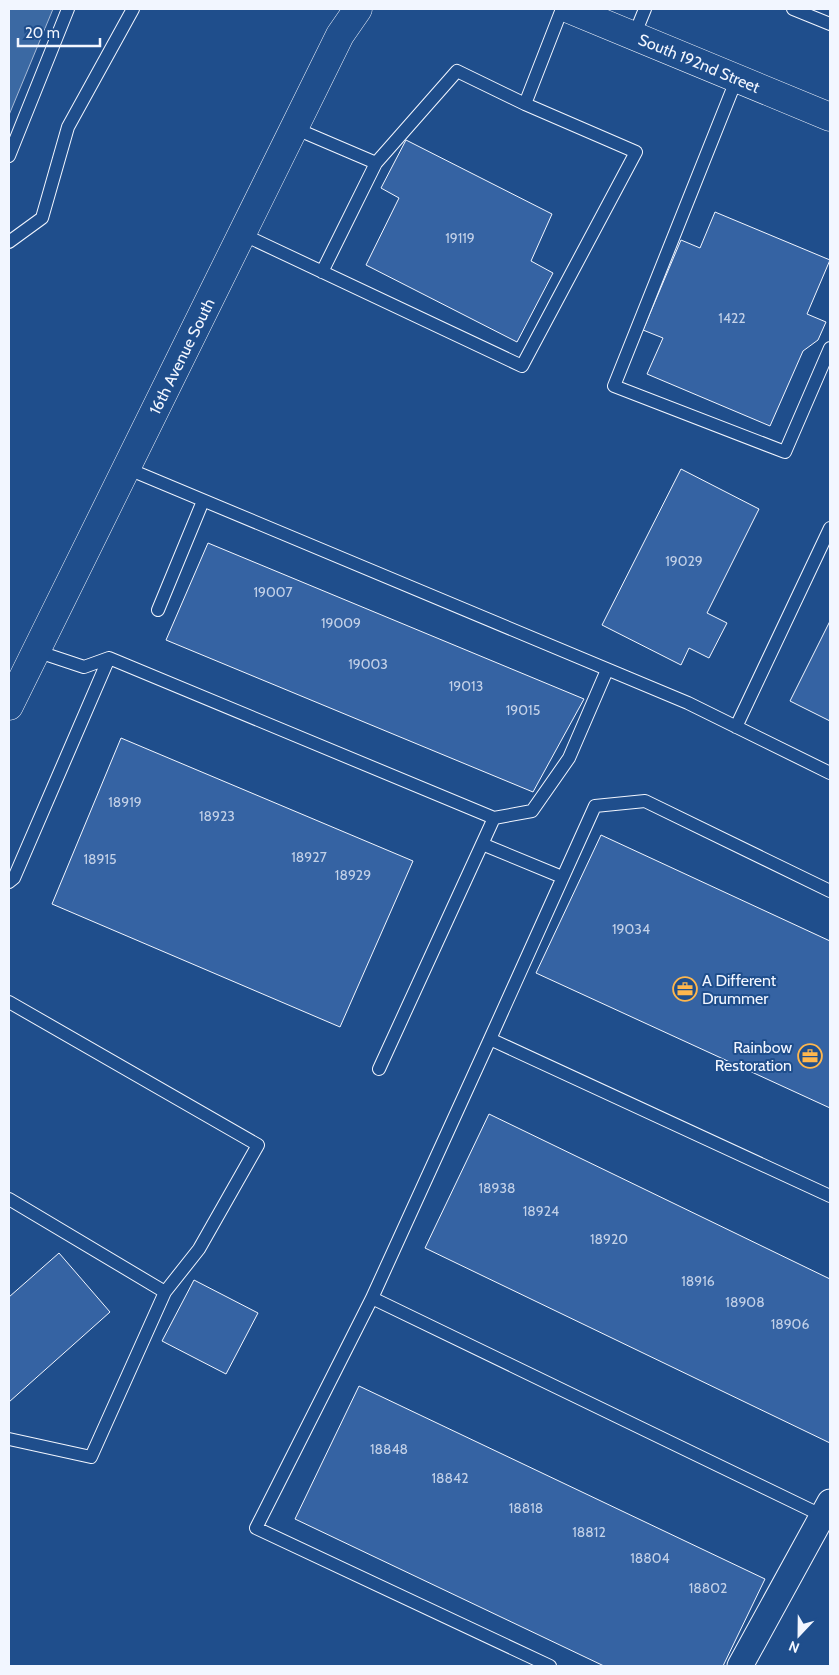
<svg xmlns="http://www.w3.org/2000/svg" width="839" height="1675" font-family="Cabin,sans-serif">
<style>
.water{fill:#3b69a3;stroke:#a8bbd7}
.building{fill:#3563a3;stroke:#f2f6ff}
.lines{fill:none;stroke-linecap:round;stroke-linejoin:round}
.lane-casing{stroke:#f2f6ff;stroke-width:14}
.street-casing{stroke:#f2f6ff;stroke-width:27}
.secondary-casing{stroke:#f2f6ff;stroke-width:29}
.lane{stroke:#1f4e8c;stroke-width:12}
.street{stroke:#1f4e8c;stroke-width:25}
.secondary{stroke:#1f4e8c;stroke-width:28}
.labels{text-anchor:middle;stroke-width:4;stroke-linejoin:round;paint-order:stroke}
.number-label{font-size:14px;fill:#c3d1e8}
.street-label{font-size:16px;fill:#f2f6ff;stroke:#1f4e8c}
.poi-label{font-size:16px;fill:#f2f6ff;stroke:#1f4e8c;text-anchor:start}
</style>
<rect width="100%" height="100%" fill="#1f4e8c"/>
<path class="water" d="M9,9H53L9,115Z"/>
<path class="building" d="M406,140L552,214L531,261L553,273L517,342L366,265L399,198L381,188Z
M715,212L830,260L807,314L826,322L818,340L803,351L770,426L647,374L663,338L643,330L681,240L700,248Z
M681,469L759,509L707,613L727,623L709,658L689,648L681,665L602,625Z
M208,543L584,699L533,792L166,640Z
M830,621V721L790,701Z
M121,738L413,861L340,1027L52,904Z
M601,835L830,941V1108L536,973Z
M489,1114L830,1279V1443L425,1248Z
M59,1253L110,1312L9,1402V1297Z
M194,1280L258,1313L226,1374L162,1341Z
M359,1386L765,1579L723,1666H604L295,1519Z"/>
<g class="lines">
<g class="lane-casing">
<path id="lane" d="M793,9L830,24
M634,36L645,9
M737,78L614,386L785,452L830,348
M294,128L376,163L457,71L525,104
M9,156L68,9
M242,234L522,366L636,152L525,104L562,9
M9,242L42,218L68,127L133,9
M322,272L376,163
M126,468L688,703L830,773
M158,610L203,501
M36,651L84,667L109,658L494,818L532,811L569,758L607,670
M736,727L830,528
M482,844L562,877
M9,882L14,878L109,658
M830,891L645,801L595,806L490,1039L830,1196
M9,1002L258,1145L199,1249L165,1292L91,1457L9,1439
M490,1039L372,1298L823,1516
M379,1069L494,818
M9,1199L165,1292
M372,1298L256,1528L550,1666"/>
</g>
<g class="street-casing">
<path id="street" d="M740,1666L830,1502"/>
</g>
<g class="secondary-casing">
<g id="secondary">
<path id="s1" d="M569,9L830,117"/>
<path id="s2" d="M9,706L340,35L358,9"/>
</g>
</g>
<use href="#lane" class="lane"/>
<use href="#street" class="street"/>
<use href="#secondary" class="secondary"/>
</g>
<defs>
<g id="office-ring" transform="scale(1.25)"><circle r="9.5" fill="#1f4e8c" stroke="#ffb74d" stroke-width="1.5"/><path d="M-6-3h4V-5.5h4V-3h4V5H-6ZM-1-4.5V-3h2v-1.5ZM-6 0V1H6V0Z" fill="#ffb74d"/></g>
</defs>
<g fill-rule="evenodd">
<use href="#office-ring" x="685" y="989"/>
<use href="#office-ring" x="810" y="1056"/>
</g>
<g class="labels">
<g class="number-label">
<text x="460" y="243">19119</text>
<text x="732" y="323">1422</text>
<text x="684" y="566">19029</text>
<text x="273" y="597">19007</text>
<text x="341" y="628">19009</text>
<text x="368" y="669">19003</text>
<text x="466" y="691">19013</text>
<text x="523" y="715">19015</text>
<text x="125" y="807">18919</text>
<text x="217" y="821">18923</text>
<text x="309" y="862">18927</text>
<text x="100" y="864">18915</text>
<text x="353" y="880">18929</text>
<text x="631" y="934">19034</text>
<text x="497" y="1193">18938</text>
<text x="541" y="1216">18924</text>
<text x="609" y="1244">18920</text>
<text x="698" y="1286">18916</text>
<text x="745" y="1307">18908</text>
<text x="790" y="1329">18906</text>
<text x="389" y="1454">18848</text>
<text x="450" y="1483">18842</text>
<text x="526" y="1513">18818</text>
<text x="589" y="1537">18812</text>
<text x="650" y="1563">18804</text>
<text x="708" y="1593">18802</text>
</g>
<g class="street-label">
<text dy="6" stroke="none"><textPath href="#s1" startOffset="141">South 192nd Street</textPath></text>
<text dy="6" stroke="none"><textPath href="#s2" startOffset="390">16th Avenue South</textPath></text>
</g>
<g class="poi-label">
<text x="702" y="986">A Different<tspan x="702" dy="18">Drummer</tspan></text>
<text x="792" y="1053" text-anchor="end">Rainbow<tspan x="792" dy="18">Restoration</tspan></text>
</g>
</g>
<rect width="839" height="1675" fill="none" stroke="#f2f6ff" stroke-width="20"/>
<g transform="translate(799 1635) rotate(202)" stroke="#1f4e8c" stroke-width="4" paint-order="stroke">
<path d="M0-4L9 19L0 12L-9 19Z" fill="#f2f6ff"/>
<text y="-8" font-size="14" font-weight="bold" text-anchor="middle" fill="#f2f6ff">N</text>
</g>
<path d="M18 38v8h82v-8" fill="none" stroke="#f2f6ff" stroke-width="2.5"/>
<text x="25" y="38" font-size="15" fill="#f2f6ff" stroke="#1f4e8c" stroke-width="4" paint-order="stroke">20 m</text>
</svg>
